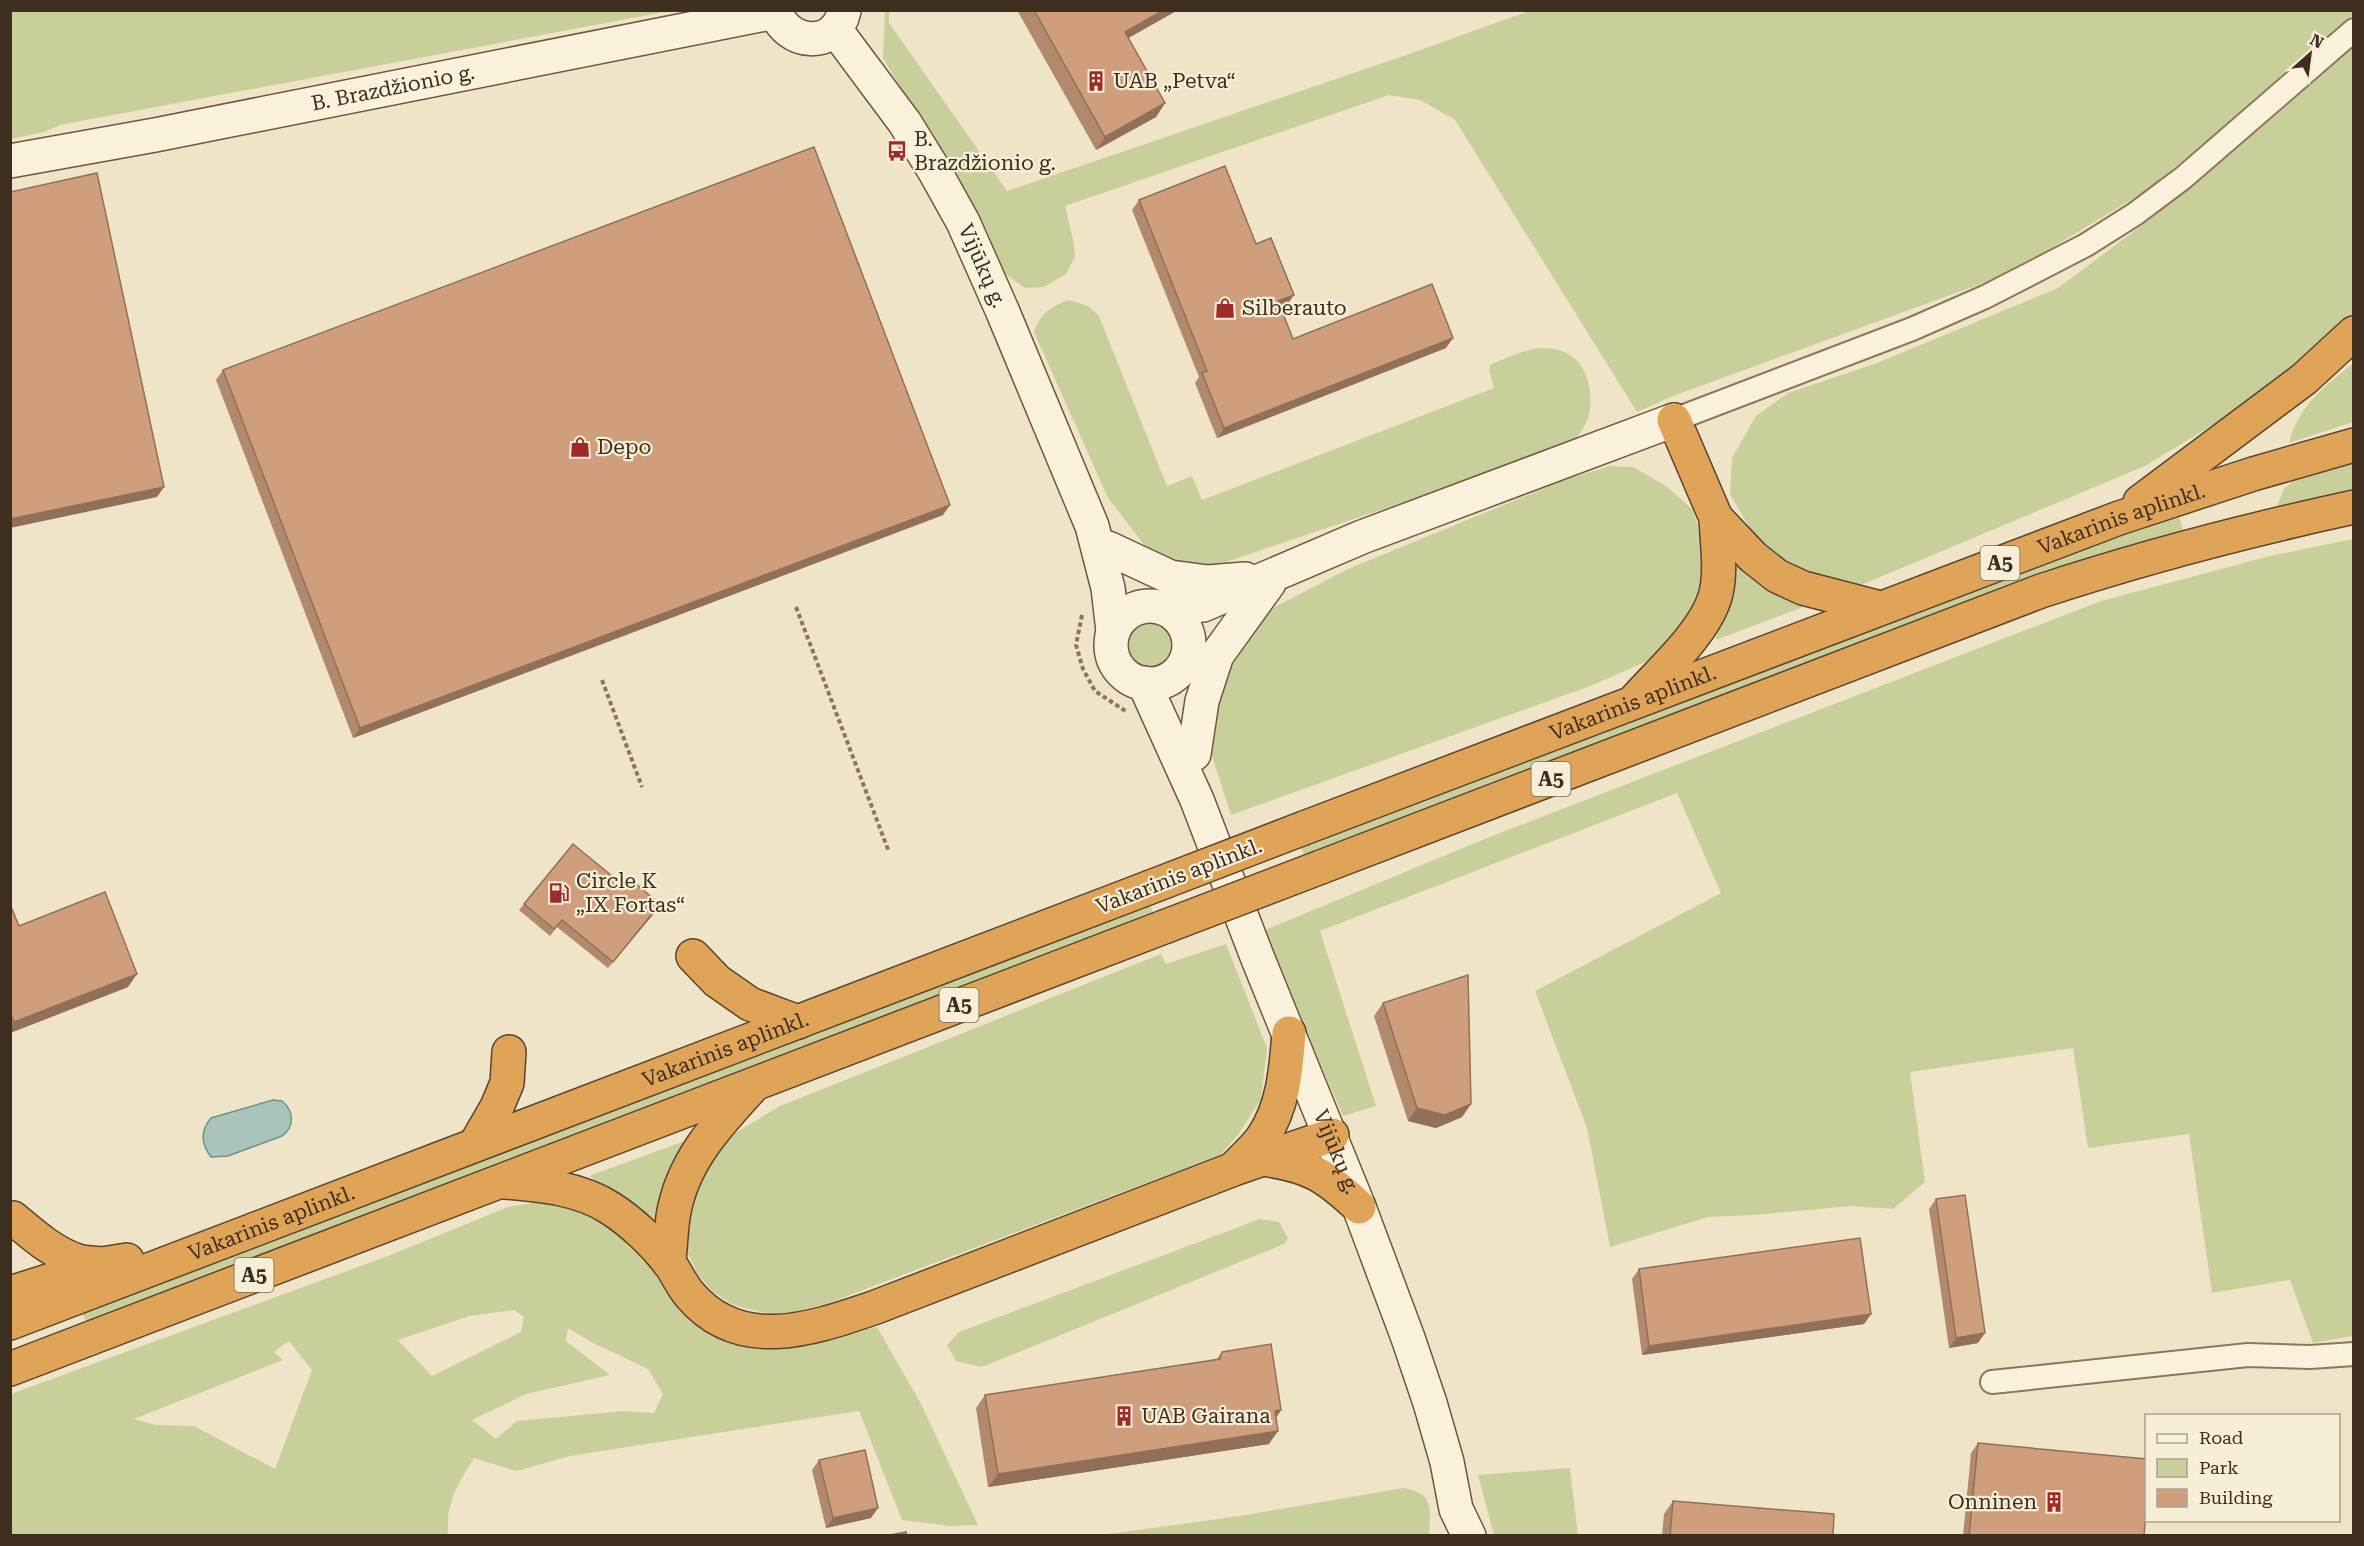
<svg xmlns="http://www.w3.org/2000/svg" width="2364" height="1546" font-family="'Roboto Serif',serif">
<style>
.green{fill:#c9cf9b;fill-rule:evenodd}
.water{fill:#a9c4bc;stroke:#6f938a;stroke-width:1.5}
.lines{fill:none;stroke-linecap:round;stroke-linejoin:round}
.street-casing{stroke:#8d765c;stroke-width:26}
.secondary-casing{stroke:#6f573f;stroke-width:36}
.highway-casing{stroke:#5b4430;stroke-width:36}
.path{stroke:#8d765c;stroke-width:4;stroke-dasharray:4.5 3;stroke-linecap:butt}
.street{stroke:#faf1dc;stroke-width:22}
.secondary{stroke:#faf1dc;stroke-width:33}
.highway{stroke:#e0a458;stroke-width:33}
.highway-bridge-casing{stroke:#5b4430;stroke-width:36;stroke-linecap:butt}
.highway-bridge{stroke:#e0a458;stroke-width:33}
.wall{fill:#b2896c}
.shaded-wall{fill:#916f58}
.building{fill:#cf9f7d;stroke:#916f58;stroke-width:1.5}
.labels{text-anchor:middle;stroke-width:4.5;stroke-linejoin:round;paint-order:stroke}
.shield{fill:#f7eed8;stroke:#756857;stroke-width:1.5}
.shield-label{font-size:20px;font-weight:bold;fill:#3d2e20}
.poi-label{font-size:21px;fill:#3d2e20;stroke:#f7eed8;text-anchor:start}
.street-label{font-size:21px;fill:#3d2e20;stroke:#f7eed8}
</style>
<rect width="100%" height="100%" fill="#f0e4c8"/>
<path class="green" d="M11,10H670V11L60,125L44,132L11,139Z
M885,11H889V23L1007,191L1412,53L1529,11H2354L2353,15L2232,121L2144,192L2053,247L1986,282L1673,396L1637,412L1455,120L1420,100L1389,95L1065,206L1074,244L1075,257L1066,274L1044,287L1025,288L1002,272L972,210L883,58Z
M2353,46V314L2298,368L2219,421L2145,466L1854,588L1793,568L1753,534L1730,494L1732,458L1756,416L1788,393L1877,363L2058,288L2149,220Z
M1069,300L1088,306L1099,316L1167,486L1192,476L1202,500L1494,388L1489,370L1491,364C1506,359 1525,349 1540,348C1578,346 1594,375 1590,410C1589,423 1578,436 1570,446L1229,561L1198,569L1170,565L1146,547L1108,498L1034,332C1041,314 1050,306 1069,300Z
M2353,363V422L2289,443C2299,404 2325,387 2353,363Z
M2353,463V490L2277,506L2284,489L2296,478Z
M1610,466L1633,467L1666,486L1692,509L1702,537L1709,567L1697,606L1661,655L1593,685L1231,815L1212,756L1210,715L1240,639L1271,609L1348,569L1562,481Z
M2177,512L2184,531L2030,579L1798,665L1305,857L1300,846Z
M2353,539V1336L2313,1343L2290,1280L2212,1293L2189,1134L2088,1148L2073,1048L1910,1072L1925,1182L1893,1209L1851,1206L1754,1215L1708,1217L1610,1247L1587,1128L1535,991L1721,893L1677,793L1320,931L1376,1106L1343,1116L1263,931L1487,838L2101,601L2270,556Z
M1729,541L1811,604L1716,640V635L1729,602Z
M1128 645a22 22 0 1 1 44 0a22 22 0 1 1-44 0Z
M1150,904L1154,916L87,1324L82,1312Z
M1226,944L1267,1048L1261,1099L1238,1135L1220,1155L826,1304L789,1313L769,1314L733,1305L713,1292L699,1276L688,1254L681,1223L696,1175L722,1141L780,1106L1161,954L1166,964Z
M690,1139L665,1177L662,1223L653,1224L621,1197L589,1176Z
M551,1200C576,1205 597,1210 618,1227C644,1249 656,1282 678,1307C694,1327 726,1346 752,1348C794,1350 837,1336 877,1327L921,1404L978,1525L949,1526L902,1520L859,1411L570,1456L517,1471L474,1458C457,1486 446,1501 448,1535L11,1536V1394L388,1256L508,1207ZM514,1310L524,1317L521,1332L432,1376L398,1340L469,1316ZM568,1328L591,1342L648,1369L663,1394L654,1413L624,1411L517,1421L496,1439L472,1420L526,1394L610,1375L566,1341ZM289,1341L312,1370L275,1469L194,1426L156,1425L134,1419L283,1360L274,1352Z
M1260,1219L1279,1222L1288,1238L1284,1244L982,1367L956,1361L947,1345L959,1332Z
M1570,1468L1578,1535H1494L1478,1475Z
M1403,1488C1435,1493 1430,1508 1429,1535H1101L1240,1516Z"/>
<path class="water" d="M273,1100L282,1101C294,1111 295,1127 282,1136L228,1156L211,1157C201,1144 200,1131 211,1118Z"/>
<g class="lines">
<g class="street-casing">
<path id="street" d="M1674,420L1912,329L1985,297L2086,245L2135,214L2183,178L2354,30
M1992,1382L2248,1355L2310,1357L2354,1354"/>
</g>
<g class="secondary-casing">
<g id="secondary">
<path d="M775,10C786,46 836,50 844,11"/>
<path id="s1" d="M835,29L905,123L934,170L963,222L1002,310L1092,526L1108,588L1113,631"/>
<path id="s2" d="M10,161L155,135L775,12"/>
<path d="M1108,548L1170,577L1208,582L1245,579"/>
<circle cx="1150" cy="645" r="39"/>
<path d="M1169,610L1203,605L1362,537L1674,420"/>
<path id="s3" d="M1144,683L1197,800L1258,959L1359,1207L1408,1338L1430,1403L1447,1462L1456,1509L1469,1536"/>
<path d="M1194,754L1202,701L1217,655L1269,583"/>
</g>
</g>
<g class="highway-casing">
<g id="highway">
<path d="M1674,420L1716,518L1753,557L1777,576L1803,588L1880,608"/>
<path d="M2140,502L2304,379L2354,333"/>
<path d="M1636,699C1662,670 1704,633 1715,597C1722,573 1717,543 1716,518"/>
<path id="s4" d="M1304,828L2119,518L2253,474L2354,445"/>
<path d="M1321,867L2041,591C2144,557 2248,530 2354,507"/>
<path d="M693,956L717,981L750,1004L798,1022"/>
<path d="M475,1145L497,1107L507,1083L509,1052"/>
<path d="M1263,1159C1310,1166 1325,1175 1359,1207"/>
<path d="M1234,1168C1244,1158 1255,1148 1263,1137C1284,1105 1286,1069 1289,1033"/>
<path d="M505,1182C541,1185 579,1188 610,1208C632,1222 655,1244 670,1264C677,1274 682,1286 690,1295C741,1355 814,1328 876,1307L1234,1169L1332,1135"/>
<path d="M13,1218C32,1234 53,1253 78,1261C85,1263 94,1263 102,1264"/>
<path d="M669,1263C670,1248 671,1232 673,1217C681,1164 715,1127 750,1089"/>
<path d="M10,1293L102,1264L127,1260"/>
<path id="s5" d="M10,1323L1148,888"/>
<path d="M10,1369L1164,927"/>
</g>
</g>
<path class="path" d="M796,607L889,852
M1082,615L1076,645L1083,669L1095,691L1127,712
M602,680L642,787"/>
<use href="#street" class="street"/>
<use href="#secondary" class="secondary"/>
<use href="#highway" class="highway"/>
<g class="highway-bridge-casing">
<path id="highway-bridge" d="M1148,888L1304,828
M1164,927L1321,867"/>
</g>
<use href="#highway-bridge" class="highway-bridge"/>
</g>
<path class="wall" d="M1017,10H1178L1128,38L1165,103L1156,117L1096,150Z
M1139,200L1256,244L1287,305L1281,307L1293,339L1446,348L1217,438L1195,383L1199,377L1132,210Z
M223,370L943,515L353,738L216,380Z
M524,904L656,911L608,968L557,927L550,936L519,910Z
M10,910L19,926L128,987L10,1033Z
M1383,1003L1471,1104L1462,1117L1436,1128L1408,1121L1374,1016Z
M1936,1199L1978,1343L1949,1348L1929,1209Z
M1639,1269L1871,1314L1864,1324L1642,1355L1632,1279Z
M1222,1352L1281,1410L1276,1418L1269,1444L988,1487L976,1408L985,1395L1216,1360Z
M1978,1443L2144,1536H1963L1971,1453Z
M819,1460L871,1518L826,1528L812,1470Z
M1673,1501L1833,1536H1662L1664,1514Z"/>
<path class="shaded-wall" d="M1164,10H1178L1116,45L1125,32Z
M1165,103L1156,117L1096,150L1105,137Z
M1294,295L1287,305L1271,311L1278,301Z
M1453,338L1446,348L1217,438L1224,428Z
M164,487L157,497L10,528V519Z
M950,505L943,515L353,738L360,728Z
M660,904L656,911L608,968L613,962Z
M137,974L128,987L10,1033V1027L14,1022Z
M1471,1104L1462,1117L1436,1128L1408,1121L1417,1108Z
M1871,1314L1864,1324L1642,1355L1649,1346Z
M1985,1333L1978,1343L1949,1348L1956,1338Z
M1281,1410L1272,1423L1275,1411Z
M1278,1431L1269,1444L988,1487L998,1474Z
M878,1508L871,1518L826,1528L833,1518Z"/>
<path class="building" d="M1034,10H1164L1125,32L1165,103L1105,137Z
M814,147L950,505L360,728L223,370Z
M1225,166L1256,244L1271,238L1294,295L1278,301L1293,339L1432,284L1453,338L1224,428L1202,373L1207,371L1139,200Z
M97,173L164,487L10,519V192Z
M573,844L623,885L629,878L660,904L613,962L562,920L554,929L524,904Z
M105,892L137,974L14,1022L10,1013V910L12,909L19,926Z
M1468,975L1471,1104L1445,1115L1417,1108L1383,1003Z
M1965,1195L1985,1333L1956,1338L1936,1199Z
M1860,1238L1871,1314L1649,1346L1639,1269Z
M1271,1344L1281,1410L1275,1411L1278,1431L998,1474L985,1395L1220,1359L1222,1352Z
M1978,1443L2146,1459V1512L2144,1536H1969Z
M865,1450L878,1508L833,1518L819,1460Z
M1673,1501L1834,1514L1833,1536H1670Z
M906,1532L907,1536H886Z"/>
<defs>
<g id="building-bare" transform="scale(1.62)"><path d="M-4-6H4V6H1V3H-1V6H-4ZM-2.5-4.3h1.7v1.8h-1.7ZM.8-4.3h1.7v1.8H.8ZM-2.5-1h1.7V.8h-1.7ZM.8-1h1.7V.8H.8Z" fill="#9e2a2b" stroke="#f7eed8" stroke-width="2.5" paint-order="stroke"/></g>
<g id="bus-bare" transform="scale(1.62)"><path d="M-5-6H5V4H4V6H2V4H-2V6H-4V4H-5ZM-3.5-4V0h7V-4ZM-3.5 1.2v1.5H-2V1.2ZM2 1.2v1.5H3.5V1.2Z" fill="#9e2a2b" stroke="#f7eed8" stroke-width="2.5" paint-order="stroke"/></g>
<g id="shop-bare" transform="scale(1.62)"><path d="M-5-2.5h2.3a2.7 3.5 0 0 1 5.4 0H5L5.5 6h-11ZM-1.5-2.5h3a1.5 2.3 0 0 0-3 0Z" fill="#9e2a2b" stroke="#f7eed8" stroke-width="2.5" paint-order="stroke"/></g>
<g id="fuel-bare" transform="scale(1.62)"><path d="M-5.5-6h7V0h2V4h1.3V-2.5L3-4.5l.8-.8L6-3V5H2.5V1h-1V6h-7ZM-4.2-4.7v3.2H.2V-4.7Z" fill="#9e2a2b" stroke="#f7eed8" stroke-width="2.5" paint-order="stroke"/></g>
</defs>
<g fill-rule="evenodd">
<use href="#building-bare" x="1096" y="81"/>
<use href="#bus-bare" x="897" y="151"/>
<use href="#shop-bare" x="1225" y="308"/>
<use href="#shop-bare" x="580" y="447"/>
<use href="#fuel-bare" x="559" y="893"/>
<use href="#building-bare" x="1124" y="1416"/>
<use href="#building-bare" x="2054" y="1502"/>
</g>
<g class="labels">
<g class="shield">
<rect x="1980.5" y="546" width="39" height="34" rx="4.5"/>
<rect x="1531.5" y="762" width="39" height="34" rx="4.5"/>
<rect x="939.5" y="988" width="39" height="34" rx="4.5"/>
<rect x="234.5" y="1258" width="39" height="34" rx="4.5"/>
</g>
<g class="shield-label">
<text x="2000" y="570">A5</text>
<text x="1551" y="786">A5</text>
<text x="959" y="1012">A5</text>
<text x="254" y="1282">A5</text>
</g>
<g class="poi-label">
<text x="1113" y="88">UAB „Petva“</text>
<text x="914" y="146">B.<tspan x="914" dy="24">Brazdžionio g.</tspan></text>
<text x="1242" y="315">Silberauto</text>
<text x="597" y="454">Depo</text>
<text x="576" y="888">Circle K<tspan x="576" dy="24">„IX Fortas“</tspan></text>
<text x="1141" y="1423">UAB Gairana</text>
<text x="2037" y="1509" text-anchor="end">Onninen</text>
</g>
<g class="street-label">
<text dy="7" stroke="none"><textPath href="#s2" startOffset="390">B. Brazdžionio g.</textPath></text>
<text dy="7" stroke="none"><textPath href="#s1" startOffset="280">Vijūkų g.</textPath></text>
<text dy="7" stroke="none"><textPath href="#s4" startOffset="874">Vakarinis aplinkl.</textPath></text>
<text dy="7" stroke="none"><textPath href="#s4" startOffset="352">Vakarinis aplinkl.</textPath></text>
<text transform="translate(1179 876) rotate(-21)" y="7">Vakarinis aplinkl.</text>
<text dy="7" stroke="none"><textPath href="#s5" startOffset="766">Vakarinis aplinkl.</textPath></text>
<text dy="7" stroke="none"><textPath href="#s3" startOffset="507">Vijūkų g.</textPath></text>
<text dy="7" stroke="none"><textPath href="#s5" startOffset="280">Vakarinis aplinkl.</textPath></text>
</g>
</g>
<rect width="2364" height="1546" fill="none" stroke="#3d2e20" stroke-width="24"/>
<rect x="2145" y="1414" width="195" height="108" fill="#f7eed8" stroke="#ada18e" stroke-width="1.5"/>
<rect x="2157" y="1434" width="30" height="9" fill="#faf1dc" stroke="#ada18e" stroke-width="1.5"/>
<text x="2199" y="1444" font-size="18" fill="#3d2e20">Road</text>
<rect x="2157" y="1459" width="30" height="18" fill="#c9cf9b" stroke="#ada18e" stroke-width="1.5"/>
<text x="2199" y="1474" font-size="18" fill="#3d2e20">Park</text>
<rect x="2157" y="1489" width="30" height="18" fill="#cf9f7d" stroke="#ada18e" stroke-width="1.5"/>
<text x="2199" y="1504" font-size="18" fill="#3d2e20">Building</text>
<g transform="translate(2310 54) rotate(28)" stroke="#f7eed8" stroke-width="4.5" paint-order="stroke">
<path d="M0-4.5L10 22L0 15L-10 22Z" fill="#3d2e20"/>
<text y="-9" font-size="16" font-weight="bold" text-anchor="middle" fill="#3d2e20">N</text>
</g>
</svg>
